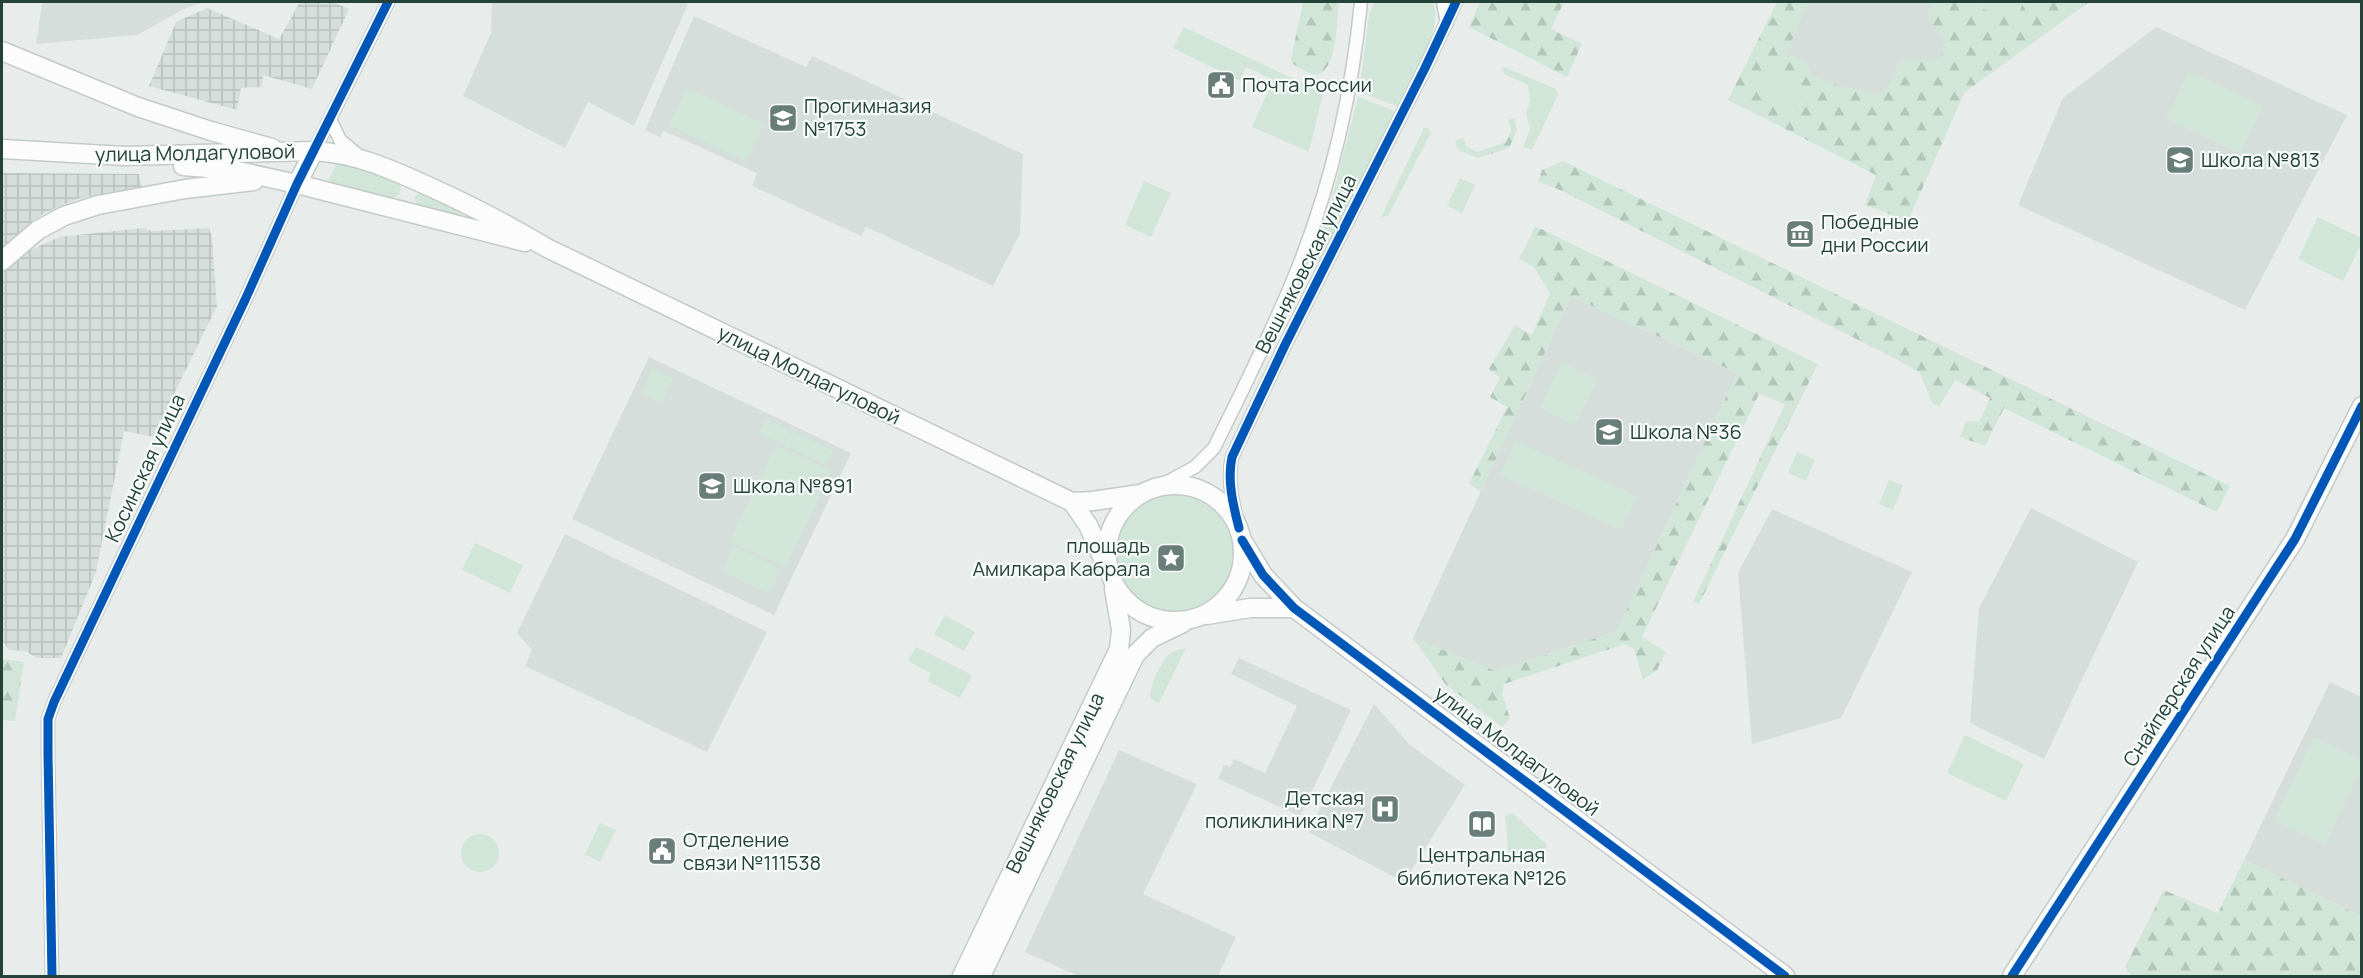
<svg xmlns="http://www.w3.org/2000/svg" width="2363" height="978" font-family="Manrope,sans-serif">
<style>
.built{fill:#d6dedb}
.industrial{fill:url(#industrial-grid)}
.green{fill:#d1e6d8}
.forest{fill:url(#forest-firs);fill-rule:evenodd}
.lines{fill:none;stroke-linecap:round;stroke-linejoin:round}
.street-casing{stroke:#c5cac8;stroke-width:15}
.secondary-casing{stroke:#c3cbc8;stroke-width:21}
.street{stroke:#fcfcfc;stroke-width:12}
.secondary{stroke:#fcfcfc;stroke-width:18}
.cycleway-casing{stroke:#f7fbf9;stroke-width:13}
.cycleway{stroke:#0057b8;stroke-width:9}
.labels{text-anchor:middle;stroke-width:4.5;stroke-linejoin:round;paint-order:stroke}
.poi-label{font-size:20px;fill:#24423a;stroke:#f7fbf9;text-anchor:start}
.street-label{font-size:20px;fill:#24423a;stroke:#f7fbf9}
</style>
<defs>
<pattern id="industrial-grid" width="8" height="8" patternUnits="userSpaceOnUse" patternTransform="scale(1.5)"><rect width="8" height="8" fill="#d6dedb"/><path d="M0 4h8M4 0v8" fill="none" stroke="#b8c0bd"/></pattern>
<pattern id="forest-firs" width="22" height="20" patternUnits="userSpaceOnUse" patternTransform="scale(1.5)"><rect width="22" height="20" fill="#d1e6d8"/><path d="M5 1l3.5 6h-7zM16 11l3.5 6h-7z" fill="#b3c6ba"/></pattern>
</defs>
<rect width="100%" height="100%" fill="#e8edeb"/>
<path class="built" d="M36,2H204L186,8L137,35L36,44L42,3Z
M492,2H682L688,4L634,126L588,102L565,148L463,96L491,33Z
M1789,2H1966L1910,127L1762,61Z
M694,16L806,67L812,56L1023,154L1020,234L993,286L866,227L861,236L752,186L757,173L664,131L660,137L645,130Z
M2156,27L2347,115L2245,310L2018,205L2063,98Z
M1571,296L1737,373L1617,631L1496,671L1413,638Z
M649,357L851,453L774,615L572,519Z
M2031,508L2138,562L2044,759L1970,723L1979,608Z
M1772,509L1912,572L1841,718L1752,744L1738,573Z
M565,534L767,632L707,752L525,666L532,650L517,633Z
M1239,658L1351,710L1300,816L1218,779L1224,765L1230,767L1234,759L1265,773L1297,706L1231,674Z
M2330,682L2361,697V916L2244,860Z
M1374,704L1409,744L1465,785L1404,882L1308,832Z
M1119,750L1197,784L1143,894L1236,937L1218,976H1078L1025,952Z"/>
<path class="industrial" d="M300,2H333L349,9L312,89L263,75L262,87L241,88L237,110L149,86L176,22L207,8L279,39Z
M2,173L139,174L142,187L80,198L44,213L23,229L2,249Z
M143,228L151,231L209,228L212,238L217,306L153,437L124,431L96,572L61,658H37L25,651L9,650L2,640V273L20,255L59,237Z"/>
<path class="green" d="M1374,2H1433C1445,29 1410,82 1397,106L1359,92L1369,16Z
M1982,2H2023L2018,20L1980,8Z
M1184,27L1323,93L1309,152L1252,127L1273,80L1246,67L1240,81L1173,48Z
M1502,66L1556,89L1558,95L1532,150L1523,147L1530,129L1526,113L1530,101L1528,85L1504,74Z
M1773,69L1809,88L1797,109L1762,90Z
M2189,71L2263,106L2240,154L2166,119Z
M687,88L764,124L746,161L669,125Z
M1358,97L1395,111L1320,263L1313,259L1331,202Z
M1424,128H1429L1431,133L1388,216L1381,217Z
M339,159L398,181L401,188L399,195L390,199L327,183Z
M1460,178L1475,185L1462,213L1447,206Z
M1144,181L1171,193L1151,237L1125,225Z
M421,192L460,208L461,213L458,215L417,205L414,197Z
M2318,217L2361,238V244L2343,281L2298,259Z
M1530,238L1545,247L1534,267L1519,259Z
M1562,362L1598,379L1575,425L1540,408Z
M652,369L673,379L662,403L641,393Z
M766,419L789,430L782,444L759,433Z
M791,430L833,451L826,465L784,445Z
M1515,441L1637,496L1621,530L1500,475Z
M776,445L832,471L785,568L730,541Z
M1797,452L1815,460L1806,481L1788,473Z
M1889,480L1903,485L1893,510L1879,504Z
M1115 554a59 59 0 1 1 118 0a59 59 0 1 1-118 0Z
M475,543L523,565L510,593L462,570Z
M734,546L781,569L769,594L722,571Z
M945,615L975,632L964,651L934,634Z
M916,647L972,675L960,698L927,681L931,673L908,661Z
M1186,648L1159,703L1151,699C1147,691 1161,662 1168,655C1174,651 1179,649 1186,648Z
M1965,735L2024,764L2006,801L1947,773Z
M2314,737L2361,760V769L2325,845L2274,821Z
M1513,813L1547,845L1545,850L1523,849L1520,857L1509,858L1505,815Z
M600,823L616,830L600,862L585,854Z
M461 853a19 19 0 1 1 38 0a19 19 0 1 1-38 0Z"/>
<path class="forest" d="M1303,2H1339C1337,18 1337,78 1314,74C1307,73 1299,67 1293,64L1291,59Z
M1480,2H1564L1551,29L1582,44L1567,77L1469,27Z
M1777,2H1809L1786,53L1806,61L1813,76L1842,87H1850L1879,95C1894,84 1891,73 1901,60H1926L1941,58C1949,31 1933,32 1927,14L1933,2H1982L1980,8L2017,19L2023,2H2089L1964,93L1908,221L1865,205L1876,175L1728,100ZM1773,70L1808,88L1798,109L1762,90Z
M1514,118L1517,130L1509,148L1478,158L1458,150L1455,140L1463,138L1466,146L1477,152L1506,142L1511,131L1508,120Z
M1563,161L2230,486L2217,512L2004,408L1985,446L1960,437L1966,421L1979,422L1990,398L1955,380L1939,407L1932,403L1920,373L1900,361L1558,189L1538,182L1542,170Z
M1535,226L1818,364L1699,604L1693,602L1785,404L1759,394L1642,637L1666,652L1657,670L1643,680L1634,649L1625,644L1504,684L1502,694L1510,718L1502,727L1446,685L1413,638L1496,671L1617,631L1737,373L1571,296L1481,491L1469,484L1507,407L1490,397L1500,378L1489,369L1515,325L1532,335L1550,293L1534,267L1545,247L1530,238Z
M2,659L24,662L15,721L2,720Z
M2244,860L2361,916V976H2131L2125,967L2164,890L2218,913Z"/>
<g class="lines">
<g class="street-casing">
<path id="street" d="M1443,2L1447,23
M330,119L340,140L358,155
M314,151L388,2
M1156,488L1195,467L1214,448C1242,391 1271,334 1295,275C1330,189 1352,94 1361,2
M1239,528C1233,505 1227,480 1232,457L1285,345L1425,68L1456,2
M52,976L48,754V719L54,702L245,300L297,184"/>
</g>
<g class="secondary-casing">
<path id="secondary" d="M2,51L138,107L211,131L272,148
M2,149L125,156L314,151C358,154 388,168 428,186C470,205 507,224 547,248L1072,502L1088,525L1108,570
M183,166L233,170L297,184L525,242
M297,184L314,151
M2,261L38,230L64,216L98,205L185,189L254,181
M1107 553a68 68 0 1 1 136 0a68 68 0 1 1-136 0Z
M1072,502L1093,501L1140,494
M1242,540L1263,575L1294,608L1785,976
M1207,615L1250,608H1294
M962,976L1119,649L1121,630L1114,589
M981,976L1135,655L1152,638L1183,623
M2012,976L2295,539L2362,406"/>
</g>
<use href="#street" class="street"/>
<use href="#secondary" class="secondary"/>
<g class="cycleway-casing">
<path id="cycleway" d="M1239,528C1233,505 1227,480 1232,457L1285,345L1425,68L1456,2
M1242,540L1263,575L1294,608L1785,976
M52,976L48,754V719L54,702L245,300L297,184L388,2
M2012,976L2295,539L2362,406"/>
</g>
<use href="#cycleway" class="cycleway"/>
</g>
<defs>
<g id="civic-square" transform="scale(1.5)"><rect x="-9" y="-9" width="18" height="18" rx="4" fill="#697e78" stroke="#f7fbf9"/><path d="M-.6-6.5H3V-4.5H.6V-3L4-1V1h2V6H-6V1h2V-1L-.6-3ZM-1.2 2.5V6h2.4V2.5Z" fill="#fff"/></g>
<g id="school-square" transform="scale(1.5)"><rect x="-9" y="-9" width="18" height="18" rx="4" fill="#697e78" stroke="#f7fbf9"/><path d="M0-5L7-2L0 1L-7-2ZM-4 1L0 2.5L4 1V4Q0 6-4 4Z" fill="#fff"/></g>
<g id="museum-square" transform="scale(1.5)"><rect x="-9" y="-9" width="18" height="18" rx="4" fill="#697e78" stroke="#f7fbf9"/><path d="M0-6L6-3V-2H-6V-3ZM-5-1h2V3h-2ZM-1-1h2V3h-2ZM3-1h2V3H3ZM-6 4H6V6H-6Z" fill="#fff"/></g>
<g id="sight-square" transform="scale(1.5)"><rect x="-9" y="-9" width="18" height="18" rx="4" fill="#697e78" stroke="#f7fbf9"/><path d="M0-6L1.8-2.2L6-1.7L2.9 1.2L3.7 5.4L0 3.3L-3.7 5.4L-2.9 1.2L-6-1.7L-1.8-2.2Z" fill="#fff"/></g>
<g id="hospital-square" transform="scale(1.5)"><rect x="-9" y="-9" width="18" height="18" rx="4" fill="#697e78" stroke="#f7fbf9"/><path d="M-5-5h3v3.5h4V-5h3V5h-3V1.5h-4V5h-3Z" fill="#fff"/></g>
<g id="library-square" transform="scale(1.5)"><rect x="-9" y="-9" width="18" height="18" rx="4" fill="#697e78" stroke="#f7fbf9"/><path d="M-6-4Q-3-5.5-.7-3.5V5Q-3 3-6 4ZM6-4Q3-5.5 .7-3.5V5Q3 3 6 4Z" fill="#fff"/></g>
</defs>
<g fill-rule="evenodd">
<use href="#civic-square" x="1221" y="85"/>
<use href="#school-square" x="783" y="118"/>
<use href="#school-square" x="2180" y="160"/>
<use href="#museum-square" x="1800" y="234"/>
<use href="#school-square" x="1609" y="432"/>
<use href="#school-square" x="712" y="486"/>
<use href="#sight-square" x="1171" y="558"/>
<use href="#hospital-square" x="1385" y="809"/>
<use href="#library-square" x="1482" y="824"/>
<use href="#civic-square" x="662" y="851"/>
</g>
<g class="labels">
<g class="poi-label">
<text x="1242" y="92">Почта России</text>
<text x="804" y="113">Прогимназия<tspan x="804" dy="23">№1753</tspan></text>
<text x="2201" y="167">Школа №813</text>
<text x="1821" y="229">Победные<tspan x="1821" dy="23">дни России</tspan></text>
<text x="1630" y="439">Школа №36</text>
<text x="733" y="493">Школа №891</text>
<text x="1150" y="553" text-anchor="end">площадь<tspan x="1150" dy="23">Амилкара Кабрала</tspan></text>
<text x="1364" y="805" text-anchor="end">Детская<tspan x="1364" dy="23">поликлиника №7</tspan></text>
<text x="683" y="847">Отделение<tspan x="683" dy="23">связи №111538</tspan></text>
<text x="1482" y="862" text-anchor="middle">Центральная<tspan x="1482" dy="23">библиотека №126</tspan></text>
</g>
<g class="street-label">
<text transform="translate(195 153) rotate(-1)" y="7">улица Молдагуловой</text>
<text transform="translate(1306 264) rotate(-63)" y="7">Вешняковская улица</text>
<text transform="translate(809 375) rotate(26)" y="7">улица Молдагуловой</text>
<text transform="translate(145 468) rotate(-65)" y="7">Косинская улица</text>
<text transform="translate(2179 686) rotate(-57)" y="7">Снайперская улица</text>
<text transform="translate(1517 751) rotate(37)" y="7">улица Молдагуловой</text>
<text transform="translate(1055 783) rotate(-64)" y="7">Вешняковская улица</text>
</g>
</g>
<rect width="2363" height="978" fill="none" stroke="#24423a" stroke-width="6"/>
</svg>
